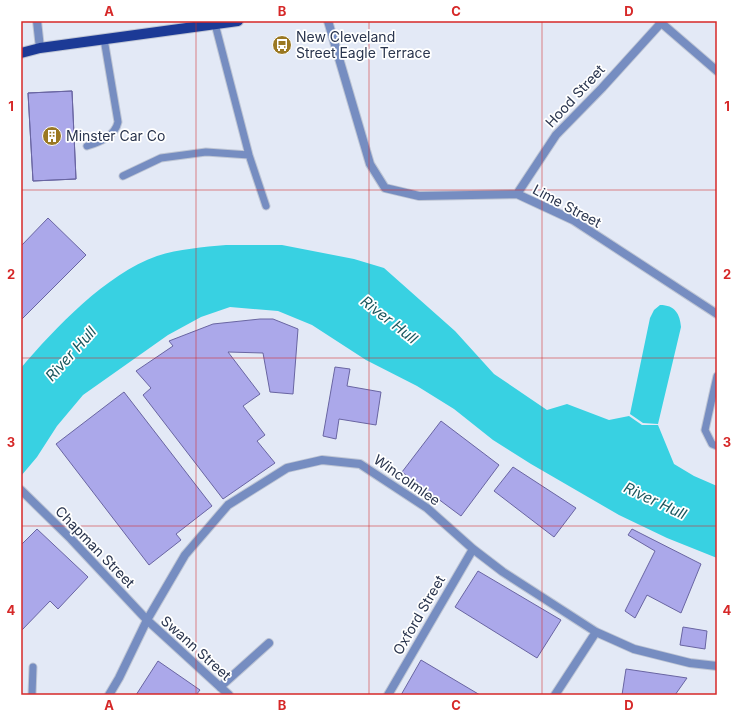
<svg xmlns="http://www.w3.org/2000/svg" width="738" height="716" font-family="Inter,sans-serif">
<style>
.water{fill:#38d1e2}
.building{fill:#aba8ea;stroke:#6965a2}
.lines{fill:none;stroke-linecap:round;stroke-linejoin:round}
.service-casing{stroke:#bec5d4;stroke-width:9}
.minor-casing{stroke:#bec5d4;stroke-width:10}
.primary-casing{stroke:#bec5d4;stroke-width:12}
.service{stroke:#768dc1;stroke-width:7}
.minor{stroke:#768dc1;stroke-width:8}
.primary{stroke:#1c3a96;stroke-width:10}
.grid{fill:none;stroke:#d62828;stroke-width:1;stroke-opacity:0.55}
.labels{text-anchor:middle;stroke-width:3.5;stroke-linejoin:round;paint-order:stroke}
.poi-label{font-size:14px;fill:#2a354e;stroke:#fff;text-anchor:start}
.street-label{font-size:14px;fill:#2a354e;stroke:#fff}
.water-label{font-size:15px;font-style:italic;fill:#1b585f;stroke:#fff}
.neatline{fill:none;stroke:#d62828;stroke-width:1.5}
.grid-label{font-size:13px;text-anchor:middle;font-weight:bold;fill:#d62828}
</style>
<rect width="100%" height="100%" fill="#e3e9f6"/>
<path class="water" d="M226,245H282L354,259L384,268L455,331L494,374L547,410L567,404L609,420L629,416L642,425H658L674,464L694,476L717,486V558L667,538L619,515L531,464L493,440L454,409L417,386L366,360L312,325L278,311L230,307L201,317L168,335L83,395L57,426L37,457L21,476V368C55,328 106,274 157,256C179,249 203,247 226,245Z
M660,305C675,305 680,314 681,327L658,424L643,423L630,414L650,318L654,310Z"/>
<path class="building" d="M72,91L76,179L33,181L28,93Z
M72,91L76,179L33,181L28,93Z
M48,218L86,255L21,320V246Z
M260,319H273L298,329L293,394L270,392L263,353L228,352L260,394L243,406L265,435L257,441L275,463L223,499L143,395L151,388L136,371L173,346L169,341L213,324Z
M335,367L350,369L347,386L381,392L376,425L339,419L336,439L323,436Z
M124,392L212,506L176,534L181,540L149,565L56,444Z
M441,421L499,465L461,516L402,472Z
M513,467L576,508L554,537L494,491Z
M37,529L88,577L58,609L50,601L21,631V545Z
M632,529L701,564L681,613L647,595L635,618L625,611L655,551L628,535Z
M478,571L561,620L537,658L455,607Z
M683,627L707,631L705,649L680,645Z
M421,660L480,695H401Z
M158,661L200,690L196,695H136Z
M626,669L687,678L675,695H622Z"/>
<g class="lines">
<g class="service-casing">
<path id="service" d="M215,24L249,155L266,206
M87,146C100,142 115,136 118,122L104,39
M123,176L161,158L206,152L249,155
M717,376L705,430L712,444L717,446
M32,695L33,667"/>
</g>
<g class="minor-casing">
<path id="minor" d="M37,21L40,48
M328,21L370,164L385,188L419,196L517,194L573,220L717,314
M659,21L717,71
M517,194L556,135L602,88L661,23
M21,490L71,539L147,620L229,695
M220,687L269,643
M109,695L119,678L147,620L185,555L228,505L287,468L322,460L360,464L427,508L473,549L503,572L596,632L634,649L690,663L717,666
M388,695L473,549
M555,695L596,632"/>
</g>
<g class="primary-casing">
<path id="primary" d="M21,53L40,48L238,21"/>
</g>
<use href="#service" class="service"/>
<use href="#minor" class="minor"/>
<use href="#primary" class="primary"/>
</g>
<path class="grid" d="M196,21V695M369,21V695M542,21V695M21,190H717M21,358H717M21,526H717"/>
<defs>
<g id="bus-disc" transform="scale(1)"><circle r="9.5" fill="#9a7822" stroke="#fff"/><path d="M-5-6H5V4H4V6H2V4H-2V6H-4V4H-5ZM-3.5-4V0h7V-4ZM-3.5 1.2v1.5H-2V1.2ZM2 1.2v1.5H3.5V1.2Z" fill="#fff"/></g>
<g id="building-disc" transform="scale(1)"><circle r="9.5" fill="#9a7822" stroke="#fff"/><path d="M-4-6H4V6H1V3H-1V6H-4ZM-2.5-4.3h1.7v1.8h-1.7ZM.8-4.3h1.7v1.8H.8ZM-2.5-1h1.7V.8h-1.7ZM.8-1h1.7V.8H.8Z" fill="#fff"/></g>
</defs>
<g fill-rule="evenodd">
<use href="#bus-disc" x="282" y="45"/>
<use href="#building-disc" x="52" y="136"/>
</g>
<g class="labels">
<g class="poi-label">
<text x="296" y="42">New Cleveland<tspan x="296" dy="16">Street Eagle Terrace</tspan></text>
<text x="66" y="141">Minster Car Co</text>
</g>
<g class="street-label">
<text transform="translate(575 96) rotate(-47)" y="5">Hood Street</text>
<text transform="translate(567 206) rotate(28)" y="5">Lime Street</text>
<text transform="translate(407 480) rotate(35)" y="5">Wincolmlee</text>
<text transform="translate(95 547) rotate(46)" y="5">Chapman Street</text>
<text transform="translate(419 615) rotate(-60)" y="5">Oxford Street</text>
<text transform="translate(196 648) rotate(42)" y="5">Swann Street</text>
</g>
<g class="water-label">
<text transform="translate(389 320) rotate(38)" y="5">River Hull</text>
<text transform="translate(71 354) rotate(-48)" y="5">River Hull</text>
<text transform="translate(655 501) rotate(25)" y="5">River Hull</text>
</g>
</g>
<rect width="738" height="716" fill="none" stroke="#ffffff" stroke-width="44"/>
<rect x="22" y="22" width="694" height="672" class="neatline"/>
<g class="grid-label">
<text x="109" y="16">A</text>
<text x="282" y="16">B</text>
<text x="456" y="16">C</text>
<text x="629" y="16">D</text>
<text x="11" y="111">1</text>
<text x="727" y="111">1</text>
<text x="11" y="279">2</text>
<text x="727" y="279">2</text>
<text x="11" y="447">3</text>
<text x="727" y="447">3</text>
<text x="11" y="615">4</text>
<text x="727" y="615">4</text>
<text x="109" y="710">A</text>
<text x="282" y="710">B</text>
<text x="456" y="710">C</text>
<text x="629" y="710">D</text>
</g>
</svg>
